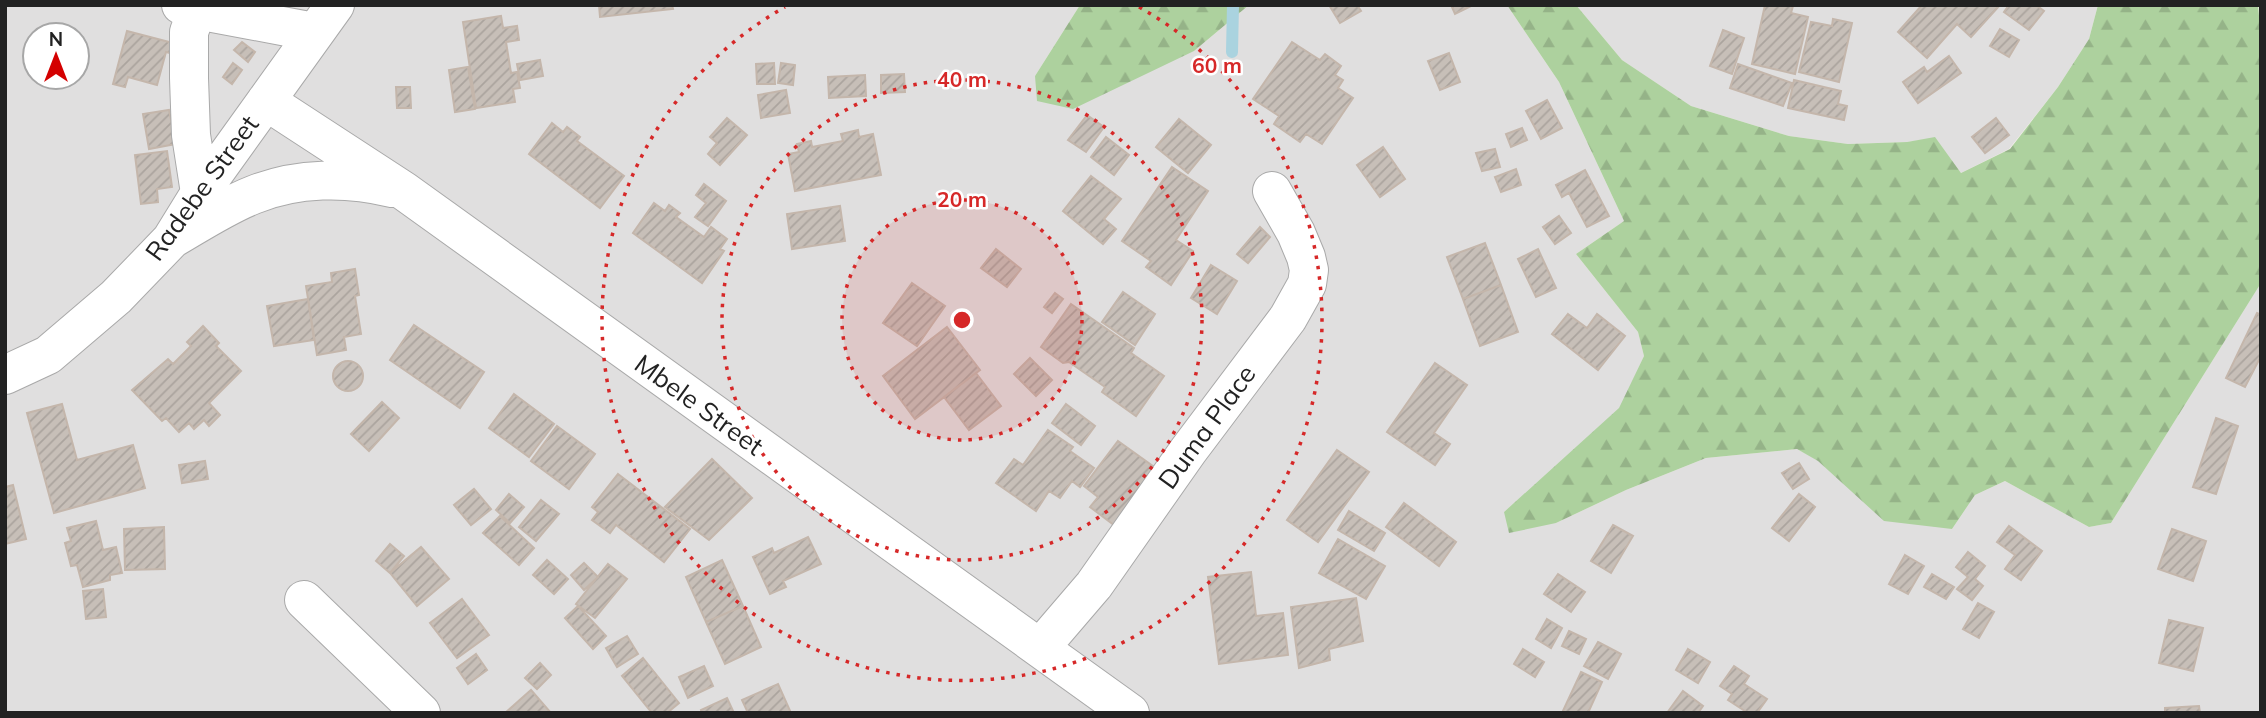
<svg xmlns="http://www.w3.org/2000/svg" width="2266" height="718" font-family="Mulish,sans-serif">
<style>
.residential{fill:#e0dfdf;fill-rule:evenodd}
.forest{fill:url(#forest-firs)}
.lines{fill:none;stroke-linecap:round;stroke-linejoin:round}
.stream{stroke:#aad3df;stroke-width:12}
.building{fill:url(#building-hatch);stroke:#c4b6ab;stroke-width:2}
.street-casing{stroke:#a9a9a9;stroke-width:40}
.street{stroke:#fff;stroke-width:38}
.ring{fill:none;stroke:#d62828;stroke-width:3.5;stroke-dasharray:3.5 7}
.labels{text-anchor:middle;stroke-width:5;stroke-linejoin:round;paint-order:stroke}
.street-label{font-size:26px;fill:#222;stroke:#fff}
.centre{fill:#d62828;stroke:#fff;stroke-width:3.5}
.ring-label{font-size:21px;text-anchor:middle;font-weight:bold;fill:#d62828;stroke:#fff;stroke-width:5;stroke-linejoin:round;paint-order:stroke}
</style>
<defs>
<pattern id="forest-firs" width="22" height="20" patternUnits="userSpaceOnUse" patternTransform="scale(1.75)"><rect width="22" height="20" fill="#add19e"/><path d="M5 1l3.5 6h-7zM16 11l3.5 6h-7z" fill="#95b388"/></pattern>
<pattern id="building-hatch" width="6" height="6" patternUnits="userSpaceOnUse" patternTransform="scale(1.75)"><rect width="6" height="6" fill="#c7bfb8"/><path d="M-1 1l2-2M0 6l6-6M5 7l2-2" fill="none" stroke="#aba49e"/></pattern>
</defs>
<rect width="100%" height="100%" fill="#f2efe9"/>
<path class="residential" d="M5,5H1080L1035,76L1194,51L1249,5H1507L1559,82L1624,221L1576,254L1638,332L1644,356L1620,408L1504,512L1556,523L1626,490L1706,458L1797,449L1952,529L1975,495L2005,481L2089,527L2111,523L2261,283V713H5ZM35,35H77V77H35Z
M1576,5H2098L2089,39L2058,87L2009,149L1961,173L1935,138L1907,142L1848,144L1789,136L1691,106L1622,60Z"/>
<path class="forest" d="M1080,5H1249L1194,51L1073,109L1037,101L1035,76Z
M1507,5H1576L1622,60L1691,106L1789,136L1848,144L1907,142L1935,137L1961,173L2010,149L2058,87L2089,39L2098,5H2258L2261,37V283L2111,523L2089,527L2005,481L1975,495L1952,529L1884,521L1818,461L1797,449L1706,458L1626,490L1556,523L1509,533L1504,512L1619,408L1644,356L1638,332L1576,254L1624,221L1559,82Z"/>
<g class="lines">
<path class="stream" d="M1232,52L1233,5"/>
</g>
<path class="building" d="M599,5H672L673,9L600,17Z
M1329,5H1357L1361,11L1340,23Z
M1451,5H1473L1455,14Z
M1765,5L1793,6L1791,13L1808,17L1795,74L1752,64Z
M1922,5H2000L1971,37L1957,24L1927,58L1898,32Z
M2009,5H2036L2044,11L2029,30L2004,12Z
M501,16L503,28L517,26L519,40L506,42L511,73L517,72L520,88L513,89L515,102L476,108L463,22Z
M1833,19L1852,23L1839,82L1799,72L1811,22L1832,26Z
M2000,29L2019,40L2009,57L1990,46Z
M1723,30L1744,38L1732,74L1710,66Z
M127,31L173,43L170,53L166,52L157,85L128,77L125,87L113,84Z
M242,42L255,52L248,62L234,50Z
M1292,42L1320,60L1325,54L1341,66L1335,75L1343,80L1338,88L1353,98L1322,144L1306,134L1300,142L1274,124L1279,116L1253,99Z
M1449,53L1460,82L1440,90L1428,61Z
M1949,56L1961,73L1918,103L1903,82L1924,67L1927,72Z
M540,60L543,76L520,80L517,64Z
M233,63L242,70L232,84L223,77Z
M774,63L775,84H757L756,64Z
M781,63L795,65L793,85L778,83Z
M1738,64L1792,83L1783,106L1730,88Z
M468,67L475,109L455,112L449,70Z
M904,74L905,92L881,93V75Z
M865,75L866,96L829,98L828,77Z
M1794,80L1841,91L1838,104L1847,106L1844,120L1788,108Z
M396,87H410L411,108H397Z
M786,90L790,113L761,118L758,95Z
M1547,100L1562,128L1541,139L1526,111Z
M169,110L176,144L149,149L143,114Z
M1087,115L1104,127L1086,152L1068,140Z
M727,118L747,135L720,165L708,154L717,143L710,137Z
M1996,118L2009,135L1985,153L1972,137Z
M1179,119L1211,145L1188,173L1156,147Z
M552,123L563,132L567,127L580,137L577,141L624,176L600,208L529,154Z
M1522,128L1527,140L1511,147L1506,134Z
M858,130L859,137L873,134L881,175L795,191L788,154L799,152L797,144L811,141L812,147L843,141L841,134Z
M1106,137L1129,155L1114,175L1091,157Z
M1383,147L1405,179L1380,197L1357,165Z
M1495,149L1500,167L1482,171L1476,153Z
M167,151L172,187L157,189L158,202L141,204L135,155Z
M1172,167L1208,191L1176,240L1193,251L1171,285L1146,267L1151,261L1122,241Z
M1516,169L1521,185L1501,192L1495,177Z
M1585,170L1609,216L1587,227L1569,193L1562,197L1556,185Z
M1091,176L1121,199L1104,219L1116,229L1103,244L1063,211Z
M704,184L726,201L708,226L695,217L706,203L696,195Z
M654,203L665,211L669,205L680,213L676,217L704,237L711,227L727,239L720,249L724,251L702,283L633,233Z
M840,206L845,241L792,249L787,214Z
M1559,216L1571,233L1555,244L1543,227Z
M1260,227L1270,237L1248,263L1237,254Z
M1485,243L1501,285L1463,299L1447,257Z
M996,249L1021,269L1007,287L981,268Z
M1538,249L1556,288L1536,297L1518,259Z
M1211,265L1237,281L1217,314L1191,298Z
M355,269L359,295L355,296L361,334L344,337L346,350L317,355L306,286L332,282L331,273Z
M912,283L945,306L917,346L883,323Z
M1501,285L1518,332L1480,346L1463,299Z
M1123,292L1155,314L1135,345L1102,322Z
M1055,293L1063,299L1052,313L1044,307Z
M308,299L314,340L274,346L267,306Z
M1071,304L1134,348L1131,353L1164,376L1136,416L1102,392L1105,387L1069,362L1063,363L1041,347Z
M2257,313L2261,315V356L2245,387L2226,378Z
M1568,314L1587,328L1597,314L1625,336L1598,370L1552,334Z
M414,325L484,372L460,408L390,360Z
M203,326L219,343L216,346L241,371L209,403L220,415L209,426L204,420L194,429L189,423L179,432L166,418L162,421L132,390L168,359L173,364L191,346L187,342Z
M947,327L980,370L915,419L883,376Z
M1030,358L1052,380L1036,396L1014,374Z
M333 376a15 15 0 1 1 30 0a15 15 0 1 1-30 0Z
M1435,363L1467,385L1434,433L1450,444L1435,465L1387,432Z
M976,373L1001,406L969,430L944,397Z
M514,394L554,424L529,457L489,428Z
M382,402L399,418L369,451L351,434Z
M62,404L77,460L133,445L145,488L54,513L27,413Z
M1066,404L1095,426L1081,445L1052,423Z
M2216,418L2238,426L2216,494L2193,487Z
M557,426L595,454L569,489L531,461Z
M1048,430L1073,447L1070,451L1094,468L1080,487L1072,481L1060,498L1049,491L1036,511L996,483L1014,459L1023,465Z
M1118,441L1157,469L1114,525L1090,507L1098,497L1084,486Z
M1337,450L1369,472L1318,542L1287,520Z
M712,459L752,498L709,540L665,507Z
M205,461L208,479L182,483L179,465Z
M1799,463L1809,479L1793,489L1782,473Z
M618,474L690,529L664,562L616,525L610,533L592,520L598,512L592,507Z
M13,485L26,539L5,544V487Z
M474,489L491,509L471,525L454,505Z
M509,494L524,507L510,523L496,510Z
M1799,494L1815,507L1789,541L1772,528Z
M541,500L559,514L536,541L519,527Z
M1404,503L1456,542L1439,566L1386,527Z
M1349,511L1385,533L1374,551L1338,530Z
M500,516L534,548L519,565L483,533Z
M96,521L103,550L116,547L122,573L110,575V580L83,587L77,565L71,566L65,543L71,541L67,528Z
M1613,525L1633,536L1611,573L1591,561Z
M2009,526L2042,551L2021,580L2005,569L2015,555L1997,542Z
M164,527L165,569L125,570L124,529Z
M2172,529L2206,541L2193,581L2158,569Z
M808,537L821,564L783,581L786,587L770,594L753,557L772,548L774,553Z
M1338,539L1385,566L1366,599L1319,573Z
M390,544L404,556L390,573L376,561Z
M421,547L449,579L417,606L390,573Z
M1968,552L1985,566L1975,579L1983,586L1972,600L1957,589L1968,577L1956,567Z
M1905,555L1924,566L1908,594L1889,584Z
M547,560L568,579L554,594L533,575Z
M722,560L743,606L706,622L686,577Z
M584,563L598,577L584,590L571,575Z
M608,564L627,579L595,618L576,604Z
M1251,572L1256,616L1283,613L1288,655L1219,664L1208,577Z
M1558,574L1585,592L1571,612L1544,594Z
M1932,574L1954,587L1946,599L1924,587Z
M103,589L106,617L86,619L83,591Z
M1356,598L1363,641L1329,649L1330,660L1299,668L1291,607Z
M462,599L489,635L457,658L430,623Z
M1978,603L1994,612L1979,638L1963,629Z
M578,606L606,636L593,649L565,618Z
M743,606L761,647L725,664L706,622Z
M1547,619L1562,628L1551,648L1536,639Z
M2169,620L2203,628L2193,671L2159,663Z
M1569,631L1586,639L1579,654L1562,646Z
M627,636L638,654L617,667L606,648Z
M1598,642L1621,654L1608,679L1584,666Z
M1523,649L1544,662L1535,677L1514,664Z
M1688,649L1710,662L1698,683L1676,670Z
M476,654L487,670L468,684L457,668Z
M643,658L679,703L667,713H652L622,676Z
M540,663L551,675L537,689L525,678Z
M704,666L713,686L688,698L679,677Z
M1734,666L1749,676L1744,684L1767,699L1757,713H1748L1728,700L1732,694L1720,686Z
M1581,672L1602,682L1588,713H1562Z
M778,684L791,713H748L742,700Z
M531,690L551,713H505Z
M1683,691L1703,706L1698,713H1667Z
M727,698L734,713H702L701,710Z
M2199,706L2200,713H2165V708Z"/>
<g class="lines">
<g class="street-casing">
<path id="street" d="M181,5L197,10L314,32
M197,10L189,32V78L191,135L200,193
M266,101L404,191L1130,713
M172,239C198,224 225,206 253,195C297,177 347,177 392,188
M5,375L48,355L116,297L171,240L200,193L335,5
M304,600L421,713
M1040,648L1094,585L1188,451L1288,318L1307,284L1309,270L1306,257L1296,233L1272,191"/>
</g>
<use href="#street" class="street"/>
</g>
<circle cx="962" cy="320" r="120" fill="#d62828" fill-opacity=".12"/>
<g class="ring">
<circle cx="962" cy="320" r="120"/>
<circle cx="962" cy="320" r="240"/>
<path d="M1139 7A360 360 0 1 1 785 7"/>
</g>
<g class="labels">
<g class="street-label">
<text transform="translate(202 188) rotate(-54)" y="9">Radebe Street</text>
<text transform="translate(699 405) rotate(36)" y="9">Mbele Street</text>
<text transform="translate(1207 427) rotate(-54)" y="9">Duma Place</text>
</g>
</g>
<circle cx="962" cy="320" r="10" class="centre"/>
<g class="ring-label">
<text x="1217" y="73">60 m</text>
<text x="962" y="87">40 m</text>
<text x="962" y="207">20 m</text>
</g>
<rect width="2266" height="718" fill="none" stroke="#222222" stroke-width="14"/>
<g transform="translate(56 56)"><circle r="33" fill="#ffffff" stroke="#a7a7a7" stroke-width="2"/>
<path d="M0-5L12 26L0 18L-12 26Z" fill="#d40000"/>
<text y="-10" font-size="19" font-weight="bold" text-anchor="middle" fill="#222222">N</text>
</g>
</svg>
